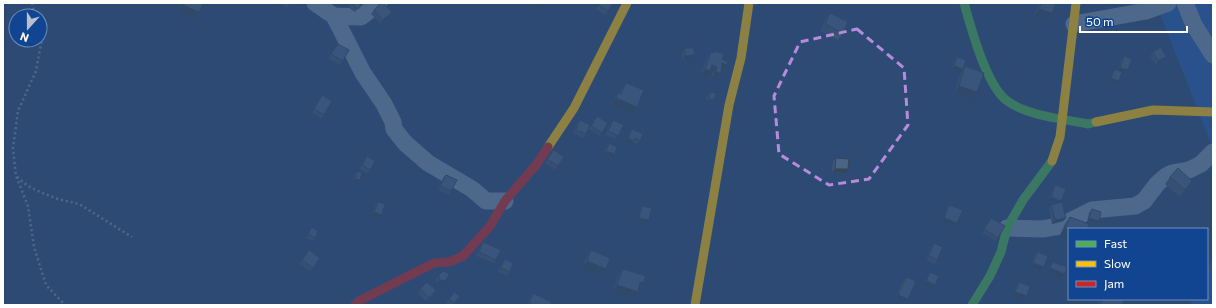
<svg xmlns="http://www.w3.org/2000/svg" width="1216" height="308" font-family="Commissioner,sans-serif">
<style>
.green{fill:#245baa}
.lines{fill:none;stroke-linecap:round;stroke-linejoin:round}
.path{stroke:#768ca8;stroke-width:2.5;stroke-dasharray:2 3;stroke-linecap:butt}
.street{stroke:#768ca8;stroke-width:17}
.fast{stroke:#4caf50;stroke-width:9}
.slow{stroke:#ffc107;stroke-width:9}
.jam{stroke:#c62828;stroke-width:9}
.wall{fill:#405572}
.shaded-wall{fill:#34455c}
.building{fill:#4b6384;stroke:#34455c}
.marked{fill:none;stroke:#b68bdc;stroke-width:3;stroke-dasharray:8 5;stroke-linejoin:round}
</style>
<rect width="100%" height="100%" fill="#2e4b75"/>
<path class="green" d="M1156,3H1213V149Z
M1213,258V305H1190L1193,299H1207V270Z"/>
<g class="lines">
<path class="path" d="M32,3L35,16
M40,32L42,39L36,71L18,111L13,148L16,176L28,206L34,247L46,285L65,305
M17,177L28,186L40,192L58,199L79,204L132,237"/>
<path class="street" d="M315,3L334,16L363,73L384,104L393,122L394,129L405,143L428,163L472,189L486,201H505
M1185,3L1194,25L1213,55
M334,16L361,17L379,3
M1074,24L1146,11L1168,3
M1007,228L1042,229L1060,226L1092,210L1135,206L1144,201L1157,184L1166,176L1172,173L1189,170L1201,164L1213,152"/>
<path class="fast" d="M964,3C971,28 986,84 1006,100C1026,116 1064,119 1088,124L1096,122
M972,305L990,276L1001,252L1007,228L1023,200L1052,161"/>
<path class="slow" d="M1096,122L1153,110L1213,112
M548,147L574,108L627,3
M1052,161L1060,137L1076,3
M695,305L729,105L741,58L749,3"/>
<path class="jam" d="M355,305L359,301L434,263L449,262L463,256L490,226L505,201L536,165L548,147"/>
</g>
<path class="wall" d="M182,3H203L199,12L194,19L178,12Z
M281,3H291L286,8Z
M351,3L361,4L355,12L348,7Z
M601,3H613L605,15L596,9Z
M1039,3H1056L1052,13L1047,20L1034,16Z
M374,10L389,16L381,24L371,14Z
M830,13L843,33L838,40L820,31L825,20Z
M338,44L343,61L340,65L328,58Z
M685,48L694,55L692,59H682V52Z
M715,51L722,59V72L716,81L711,79L712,74L709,73L705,78L700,76L706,59L711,52L714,53Z
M1153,52L1164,60L1156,65L1150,56Z
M1124,56L1125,74L1122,73L1117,85L1109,82L1112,73L1115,69L1118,71L1121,60Z
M957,57L960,73L951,69L954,61Z
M965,66L972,99L954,93L960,74Z
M626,83L637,107L632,114L611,105L613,100L618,93L620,94L621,90Z
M710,92L714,100L712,103L706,102L707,95Z
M322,95L324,115L321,118L312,113Z
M597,116L602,133L600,136L588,129Z
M580,120L586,134L583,138L573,133L577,124Z
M613,120L624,125L615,139L605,135L610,124Z
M632,129L640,141L637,144L632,142L631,145L625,142L629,133Z
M609,143L612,158L603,154L606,147Z
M554,150L564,157L555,170L545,163Z
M367,156L370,170L367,174L359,169Z
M836,158L846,173L832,172L833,162Z
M357,171L360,180L357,184L352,183L354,175Z
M446,175L451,191L449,195L438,190L443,178Z
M1170,177L1188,188L1180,197L1165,184Z
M1055,185L1061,201L1060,203L1066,218L1063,221L1052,224L1049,209L1051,205L1057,204L1048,200L1053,189Z
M378,202L379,219L372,216L375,205Z
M949,205L955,227L941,222L947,209Z
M642,206L649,220L647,224L637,222L640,210Z
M1092,209L1099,221L1096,225L1087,222L1089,213Z
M1070,217L1089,224L1060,235L1065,224Z
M991,218L1005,226L996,241L982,233Z
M312,227L315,238L312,241L306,238Z
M483,242L496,260L494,263L476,256L480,246Z
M934,243L937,260L935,264L926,260L931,247Z
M309,250L320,258L310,271L299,264Z
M591,250L606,269L601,276L582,268L586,258Z
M1037,252L1044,267L1041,271L1030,267L1034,256Z
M505,259L510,272L507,276L498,272L502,263Z
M1052,262L1065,274L1062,278L1047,272Z
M623,269L638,290L633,299L612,293L618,276Z
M930,272L933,289L924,285L928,276Z
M439,275L442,285L437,283L436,281V279Z
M906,277V303L895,298L903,280Z
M1019,282L1024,300L1012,296L1016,286Z
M420,289L433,294L426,301L417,293Z
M454,292L460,296L453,305H449L446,303Z
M533,293L550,305H527L530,297Z
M1100,299H1124L1122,305H1098Z"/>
<path class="shaded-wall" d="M539,3L543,5L540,9L536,7Z
M183,5L199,12L194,19L178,12Z
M1039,9L1052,13L1047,20L1034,16Z
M392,12L389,16L381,24L383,20Z
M694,55L692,59H682L685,56Z
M1166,57L1164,60L1156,65L1158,61Z
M722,63L727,65L722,72L718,70Z
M712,65L717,67L712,74L709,73L705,78L700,76L705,69Z
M954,66L963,69L960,73L951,69Z
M1120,68L1128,70L1125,74L1117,71Z
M716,71L721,74L716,81L711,79Z
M1111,78L1119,81L1117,85L1109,82Z
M959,86L977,92L972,99L954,93Z
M616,98L637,107L632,114L611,105Z
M709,99L714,100L712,103L706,102Z
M628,138L633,141L631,145L625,142Z
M606,151L615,154L612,158L603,154Z
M835,169H848L846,173L832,172Z
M355,179L360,180L357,184L352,183Z
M1192,181L1188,188L1180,197L1185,190Z
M1051,197L1061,201L1059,204L1048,200Z
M374,212L382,215L379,219L372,216Z
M639,218L649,220L647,224L637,222Z
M944,218L957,223L955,227L941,222Z
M1066,218L1063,221L1052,224L1055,220Z
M1089,218L1099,221L1096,225L1087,222Z
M1065,228L1069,230V239L1060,235Z
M587,261L606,269L601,276L582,268Z
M1033,263L1044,267L1041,271L1030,267Z
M1050,268L1065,274L1062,278L1047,272Z
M440,280L445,281L442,285L437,283Z
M926,281L935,285L933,289L924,285Z
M640,282L643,283L638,290L635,289Z
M617,285L638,292L633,299L612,293Z
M1015,292L1027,296L1024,300L1012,296Z
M898,295L908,299L906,303L895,298Z
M1071,299H1084L1080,305H1075L1068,303Z"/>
<path class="building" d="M184,3H203L199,12L183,5Z
M351,3H360L361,4L358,9Z
M381,3H383L392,12L383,20L374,10Z
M539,3H543V5Z
M601,3H613L608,11L599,5Z
M1041,3H1056L1052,13L1039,9Z
M830,13L848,22L843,33L825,24Z
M338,44L349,50L343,61L331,54Z
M1161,47L1166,57L1158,61L1153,52Z
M685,48H694V55L685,56Z
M715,51L724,54L722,59L728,62L727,65L722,63L721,74L716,71L717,67L712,65L710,71L705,69L711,52L714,53Z
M1124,56L1132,59L1128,70L1120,68Z
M957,57L966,60L963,69L954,66Z
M965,66L984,73L977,92L959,86Z
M1115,69L1122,72L1119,81L1111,78Z
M626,83L644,90L637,107L616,98L618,93L621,94Z
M710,92L716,93L714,100L709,99Z
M322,95L332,101L324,115L314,109Z
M597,116L608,123L602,133L591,126Z
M580,120L590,125L586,134L576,130Z
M613,120L624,125L618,136L608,131Z
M632,129L643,134L640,141L635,138L633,141L628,138Z
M609,143L617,147L615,154L606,151Z
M554,150L564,157L558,166L547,159Z
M367,156L375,161L370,170L362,165Z
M836,158L849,159L848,169H835Z
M1178,168L1192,181L1185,190L1170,177Z
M357,171L362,173L360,180L355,179Z
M446,175L457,180L451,191L440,186Z
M1055,185L1066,189L1061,201L1051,197Z
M378,202L385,204L382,215L374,212Z
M1062,202L1066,218L1055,220L1051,205Z
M949,205L963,210L957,223L944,218Z
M642,206L652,208L649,220L639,218Z
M1092,209L1101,212L1099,221L1089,218Z
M1070,217L1089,224L1087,229H1069V230L1065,228Z
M991,218L1005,226L998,238L984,229Z
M312,227L318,231L315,238L308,234Z
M483,242L501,250L496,260L479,252Z
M934,243L943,247L937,260L929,256Z
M309,250L320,258L313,268L302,260Z
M591,250L610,258L606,269L587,261Z
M1037,252L1048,256L1044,267L1033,263Z
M505,259L513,263L510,272L501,268Z
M1052,262L1067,267L1065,274L1050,268Z
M623,269L646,276L643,283L640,282L638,292L617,285Z
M443,271L448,273L449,275L445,281L440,280L439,277V275Z
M930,272L939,276L935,285L926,281Z
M906,277L916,281L908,299L898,295Z
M427,282L436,290L429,298L420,289Z
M1019,282L1030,286L1027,296L1015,292Z
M454,292L460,296L454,303L449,299Z
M533,293L552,302L550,305H533L529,303Z
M1103,299H1124L1122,305H1100Z"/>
<path d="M0 0H1216V308H0ZM857,29L904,68L908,125L869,179L829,185L779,154L774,96L800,42Z" fill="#2e4b75" fill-opacity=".55" fill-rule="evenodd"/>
<path class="marked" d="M857,29L904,68L908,125L869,179L829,185L779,154L774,96L800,42Z"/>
<rect width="1216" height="308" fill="none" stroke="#ffffff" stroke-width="8"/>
<rect x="1068" y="228" width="140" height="72" fill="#114592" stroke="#708fbe"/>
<rect x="1076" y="241" width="20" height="6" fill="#4caf50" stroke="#708fbe"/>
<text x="1104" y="248" font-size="12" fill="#ffffff">Fast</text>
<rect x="1076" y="261" width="20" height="6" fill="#ffc107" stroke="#708fbe"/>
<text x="1104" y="268" font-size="12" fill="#ffffff">Slow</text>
<rect x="1076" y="281" width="20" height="6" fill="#c62828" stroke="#708fbe"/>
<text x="1104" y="288" font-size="12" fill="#ffffff">Jam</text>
<g transform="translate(28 28) rotate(201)"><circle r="19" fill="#114592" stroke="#708fbe"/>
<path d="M0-3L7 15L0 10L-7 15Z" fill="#b6c0cf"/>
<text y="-6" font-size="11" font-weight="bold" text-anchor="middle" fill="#ffffff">N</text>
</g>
<path d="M1080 26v6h107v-6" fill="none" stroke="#ffffff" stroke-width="2"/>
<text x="1086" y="26" font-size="12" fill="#ffffff" stroke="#114592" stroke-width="3" paint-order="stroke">50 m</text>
</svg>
